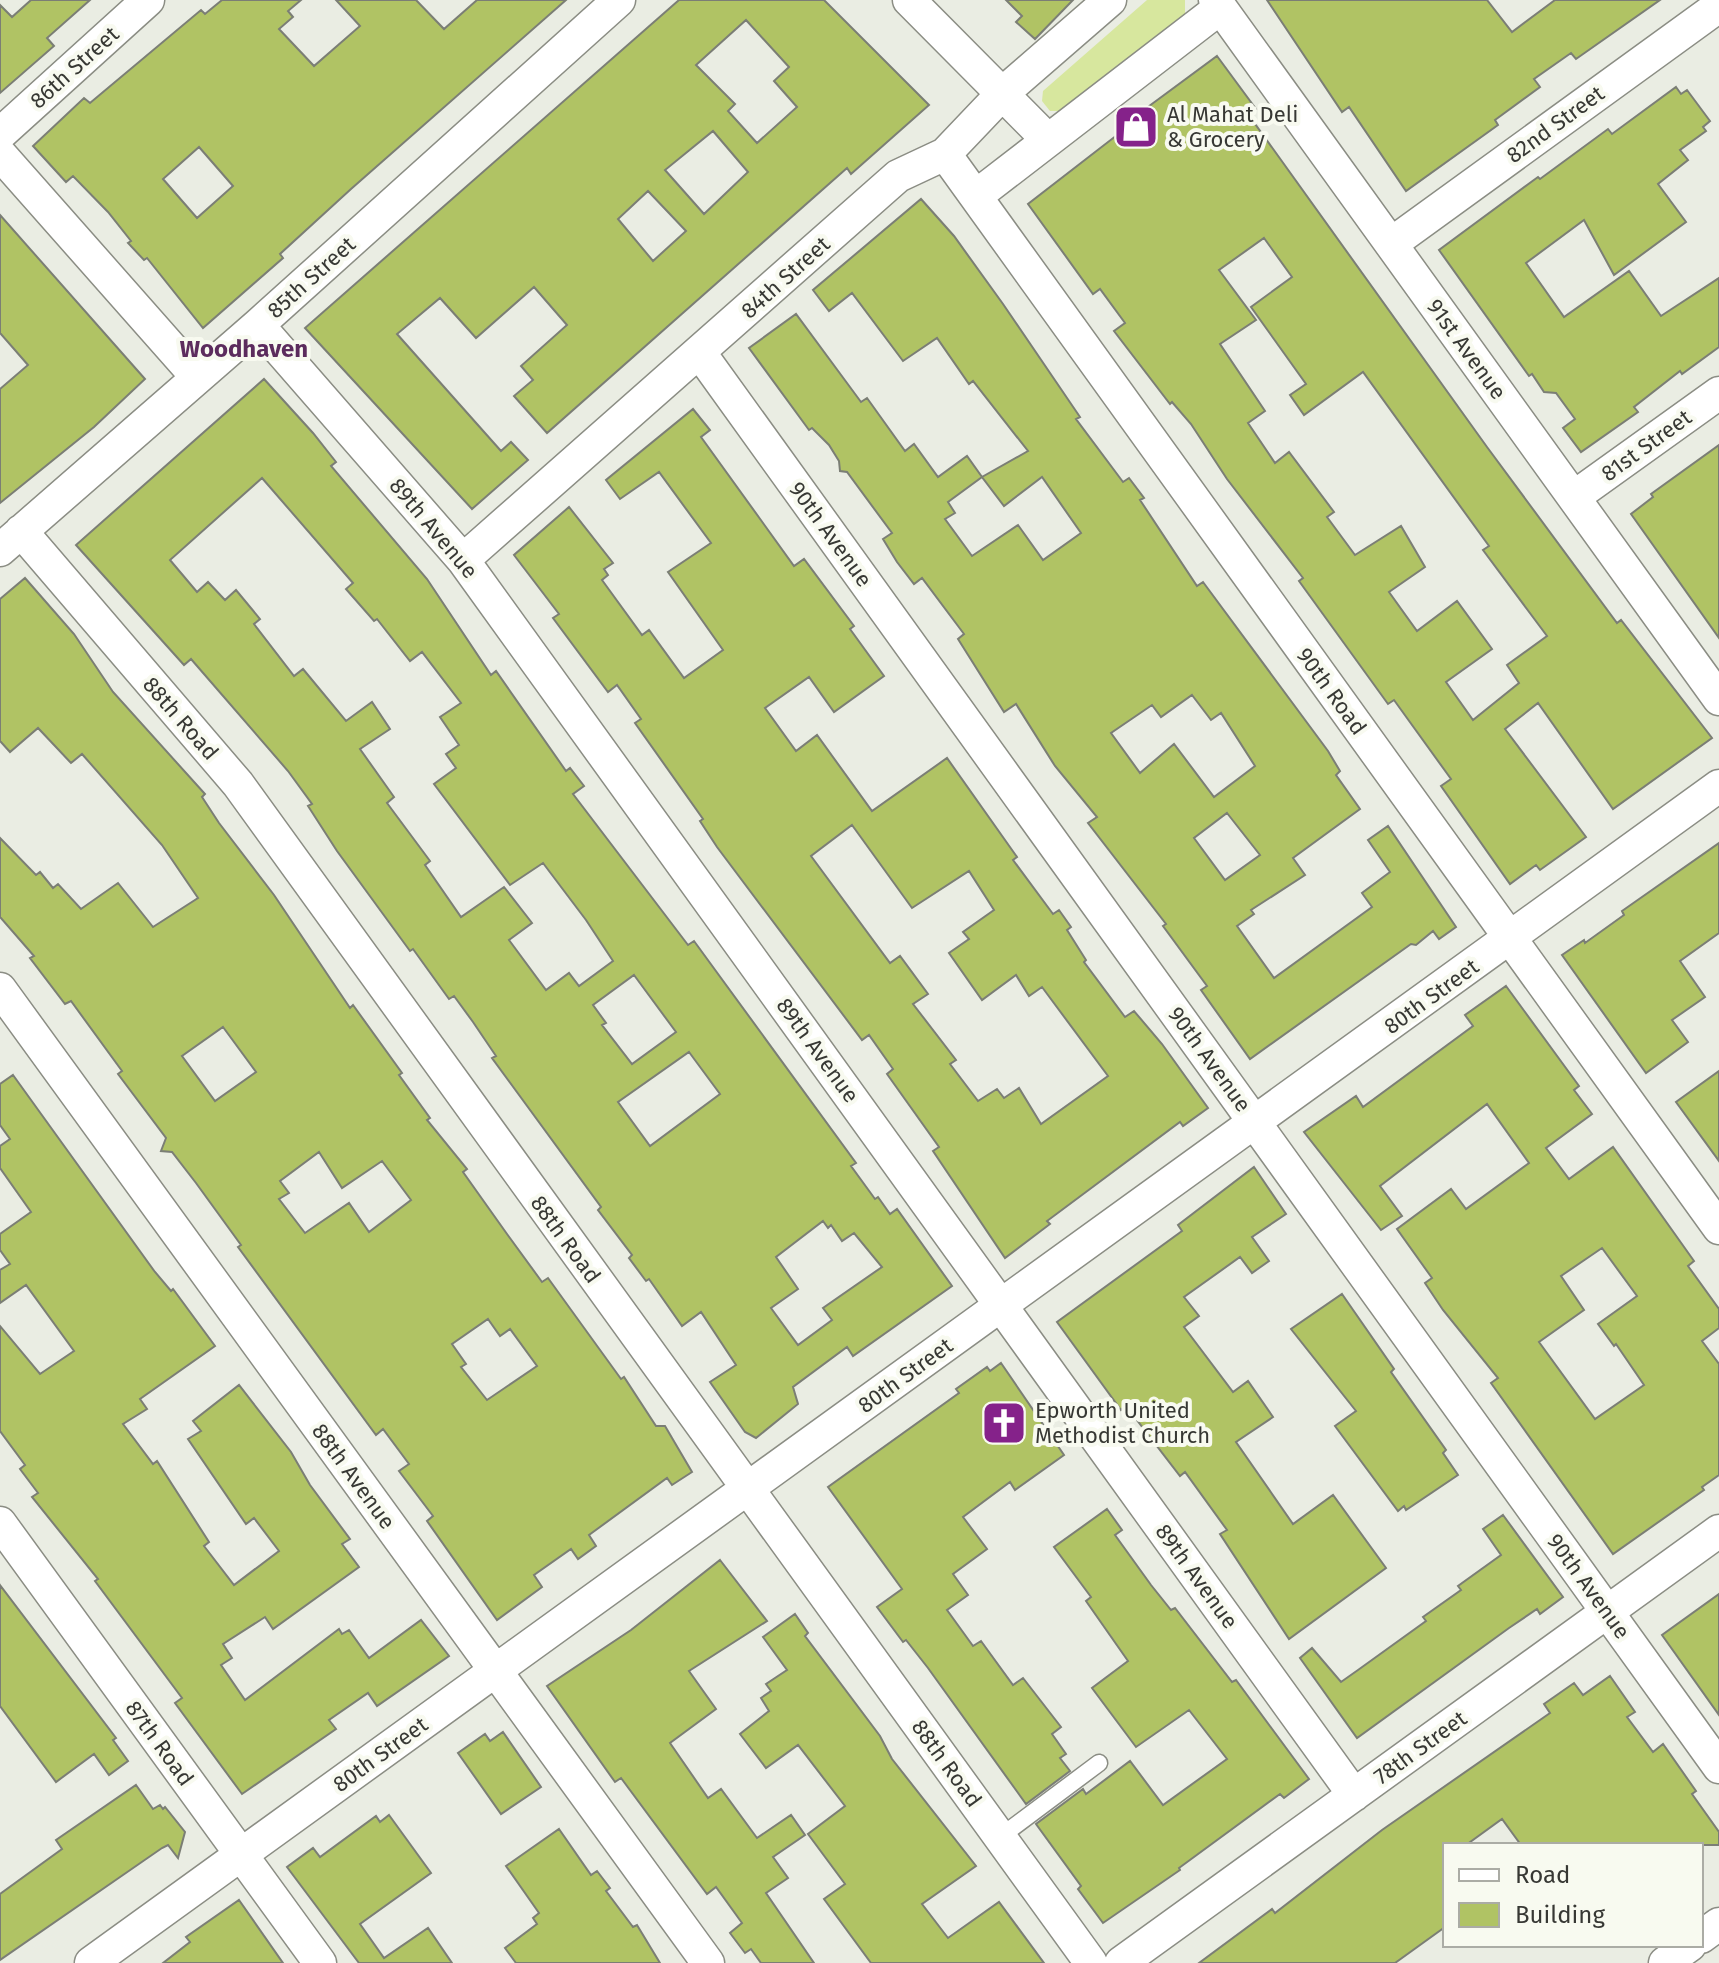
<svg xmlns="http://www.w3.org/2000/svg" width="1719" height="1963" font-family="'Fira Sans',sans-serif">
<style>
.green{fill:#d7e79e}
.building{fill:#b0c364;stroke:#7b7e75;stroke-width:2;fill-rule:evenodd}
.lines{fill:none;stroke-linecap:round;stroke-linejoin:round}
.lane-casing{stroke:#8b8d84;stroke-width:19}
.street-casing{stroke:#8b8d84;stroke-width:35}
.lane{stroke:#fff;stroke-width:16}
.street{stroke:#fff;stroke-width:32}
.labels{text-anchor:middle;stroke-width:8;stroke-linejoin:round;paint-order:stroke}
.street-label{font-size:22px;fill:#373834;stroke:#f8faf0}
.poi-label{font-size:22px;fill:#373834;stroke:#f8faf0;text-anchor:start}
.neighbourhood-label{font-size:24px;font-weight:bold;fill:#5c2c5d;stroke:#f8faf0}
</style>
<rect width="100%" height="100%" fill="#eaede3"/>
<path class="green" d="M1147,0H1185V17L1066,111H1050L1042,101L1043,91Z"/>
<path class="building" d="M31,0H90L47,38L54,46L0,93V5L12,17Z
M222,0H301L288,11L293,17L279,29L314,66L360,26L336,0H416L444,29L477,0H566L351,189L280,254L283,258L203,328L147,258L144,260L128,243L131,241L108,212L73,176L66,182L33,146L84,98L90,103L201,10L205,14ZM199,147L233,186L197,218L163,179Z
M679,0H824L929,105L851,174L847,168L547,433L514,396L533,380L521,366L567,325L534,287L476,338L440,298L397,334L501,451L511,442L528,460L472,509L305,328ZM746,20L789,67L774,81L797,107L757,143L728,111L735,104L696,65ZM713,131L748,172L704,214L665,170ZM648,191L686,231L653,261L618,219Z
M1006,0H1073L1035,39L1016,22L1022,16Z
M1267,0H1487L1512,32L1555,0H1660L1576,59L1571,53L1534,79L1540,87L1495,120L1498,125L1406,191L1349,107L1342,112Z
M1217,56L1256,109L1248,114L1487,447L1617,623L1621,620L1712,738L1613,809L1538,703L1505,729L1586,837L1540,870L1536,865L1510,884L1441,786L1451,779L1394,700L1388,704L1299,581L1303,578L1227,479L1191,424L1172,402L1170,404L1114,331L1125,323L1100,289L1093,294L1028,204L1121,132L1118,129ZM1264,238L1292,277L1251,307L1306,384L1290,395L1304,415L1363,372L1489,546L1483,550L1547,636L1507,665L1519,683L1473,720L1446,682L1492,649L1457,601L1417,631L1389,592L1425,567L1401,526L1355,555L1327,517L1334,512L1289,452L1275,463L1248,423L1265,411L1220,344L1256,320L1219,270Z
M1676,87L1681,94L1687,90L1710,121L1703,127L1706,131L1680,150L1688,160L1658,184L1686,222L1614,275L1584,220L1526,263L1564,317L1629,271L1661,316L1719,278V347L1682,374L1680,371L1634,407L1638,412L1581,452L1563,428L1575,419L1556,393L1544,392L1532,374L1529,376L1439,250L1538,177L1540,179L1608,129L1612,134Z
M921,199L954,236L1003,304L1080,417L1076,419L1123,482L1129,478L1144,498L1140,500L1197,586L1203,582L1328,751L1340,771L1336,775L1360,809L1293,858L1305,875L1251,910L1254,914L1237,926L1274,978L1372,907L1362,893L1390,872L1368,840L1388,826L1456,927L1439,939L1433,931L1416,945L1411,944L1250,1059L1201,990L1207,986L1163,926L1166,924L1088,823L1097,817L1055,766L1016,704L1004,712L958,639L964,634L922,578L914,584L897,562L883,539L892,533L847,472L840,471L839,461L829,445L812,428L809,430L749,348L796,314L861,402L867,398L905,451L914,444L938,477L967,456L982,477L948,502L955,513L945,519L972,556L1018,525L1043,560L1081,533L1042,477L1004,506L982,477L1028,451L973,381L969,384L937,338L903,361L852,293L829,311L813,290ZM1192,695L1211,720L1221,713L1255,766L1214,797L1174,744L1140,773L1111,733L1152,705L1161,717ZM1227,813L1260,855L1225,880L1194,838Z
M0,215L145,379L94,427L0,503V389L28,365L0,333Z
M264,379L313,433L336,462L331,466L427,579L491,675L496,671L566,771L570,768L584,786L573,794L688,945L694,941L856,1163L851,1166L875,1199L878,1197L890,1214L897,1209L952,1286L853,1356L847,1347L793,1387L798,1404L756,1438L745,1432L710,1382L736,1365L701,1312L682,1326L649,1279L646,1281L629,1258L632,1255L598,1210L601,1207L492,1058L496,1056L473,1022L454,996L449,999L413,949L410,951L337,851L308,806L312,804L288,771L191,659L184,665L76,545ZM262,478L353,583L346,589L374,621L377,619L410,661L422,652L461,703L440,717L459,745L446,754L456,768L434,784L510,885L543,863L586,920L613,961L579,986L569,973L546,990L509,940L532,923L504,887L461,917L425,865L430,861L387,803L394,797L360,749L390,729L372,702L346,721L303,669L294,676L254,624L260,619L236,590L225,600L208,582L197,592L170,560ZM634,975L676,1032L632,1064L602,1025L606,1023L593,1005ZM689,1052L720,1094L650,1146L618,1102ZM823,1221L828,1228L831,1225L842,1241L854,1233L882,1267L823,1308L832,1320L798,1345L771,1308L798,1289L776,1257Z
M693,409L710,430L701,437L794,566L804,559L854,626L850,629L884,676L834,712L809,677L765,708L796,751L817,735L872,811L947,758L1017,857L1013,860L1053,914L1059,910L1071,927L1067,930L1086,960L1084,962L1125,1017L1134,1011L1162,1044L1208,1108L1183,1126L1180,1122L1047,1221L1050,1224L1005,1258L933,1151L939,1147L887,1074L893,1069L869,1035L862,1040L717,847L700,821L703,819L635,723L641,719L617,685L608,692L553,618L559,614L514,555L569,507L613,563L604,569L608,575L602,580L642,635L649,630L684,678L723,650L668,572L711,543L659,472L620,499L606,480ZM852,825L912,908L969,871L994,910L963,932L969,939L949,953L982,1000L1016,975L1029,996L1042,987L1108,1076L1041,1124L1019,1088L1004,1098L997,1089L978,1101L950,1064L956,1060L913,1004L928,994L900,956L890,963L811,856Z
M1719,445V638L1631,514L1653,497L1651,494Z
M25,578L74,634L113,692L205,794L202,797L219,823L274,895L350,1008L353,1005L402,1073L399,1075L430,1118L427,1120L467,1169L463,1172L507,1234L542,1282L548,1278L621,1379L624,1377L656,1426H665L692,1472L672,1485L667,1478L589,1535L596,1546L578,1559L571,1549L534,1575L542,1587L497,1620L427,1521L433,1516L399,1471L409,1464L383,1429L376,1435L238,1247L241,1245L196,1183L172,1152L161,1151L166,1138L118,1074L122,1071L71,1001L65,1004L30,958L34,956L0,917V838L36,875L40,872L53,888L58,884L81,909L118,883L153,927L198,898L162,845L82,754L71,763L38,728L10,752L0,741V599ZM223,1027L256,1072L215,1101L182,1056ZM319,1152L342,1188L382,1161L411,1200L369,1232L349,1203L305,1233L279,1199L289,1193L280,1181ZM488,1319L500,1336L510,1329L537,1366L487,1400L461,1367L466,1364L452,1344Z
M1719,843V933L1680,961L1705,997L1672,1020L1688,1042L1646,1073L1562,955L1584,940L1585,943L1624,915L1622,911Z
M1506,986L1579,1086L1574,1090L1592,1114L1546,1148L1569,1179L1613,1147L1694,1261L1688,1266L1719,1309V1328L1702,1341L1719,1364V1475L1702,1487L1704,1490L1613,1554L1491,1383L1498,1378L1443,1310L1425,1283L1432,1278L1397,1229L1451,1189L1466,1209L1529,1163L1487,1104L1380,1186L1402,1216L1381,1230L1304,1132L1356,1096L1363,1107L1473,1026L1465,1015ZM1602,1248L1637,1296L1598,1324L1614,1346L1616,1344L1644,1385L1595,1419L1539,1342L1584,1310L1561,1276Z
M1719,1071V1161L1676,1102Z
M13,1075L155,1272L171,1291L173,1289L215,1346L140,1399L147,1409L123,1424L153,1464L157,1461L209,1542L204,1546L234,1585L279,1551L254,1518L246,1524L188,1439L201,1431L193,1421L239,1385L291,1452L310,1485L350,1539L342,1544L359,1567L273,1629L265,1617L223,1644L232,1658L221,1665L245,1700L339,1629L342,1634L349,1630L369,1658L421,1620L449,1656L377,1706L368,1693L329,1720L336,1729L242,1794L175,1703L182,1698L95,1581L98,1579L32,1497L38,1493L20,1469L25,1465L0,1431V1326L40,1374L74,1351L26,1285L0,1303V1270L10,1264L0,1250V1234L31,1212L0,1168V1146L10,1139L0,1125V1084Z
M1254,1167L1286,1214L1252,1237L1269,1261L1252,1273L1240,1257L1184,1297L1199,1316L1184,1327L1233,1392L1248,1381L1273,1417L1236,1442L1293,1524L1333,1495L1386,1568L1289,1639L1220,1534L1227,1530L1185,1472L1180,1476L1126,1406L1121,1410L1057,1322L1182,1231L1178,1225Z
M1342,1294L1394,1369L1391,1372L1446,1450L1443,1453L1458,1475L1406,1510L1404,1506L1398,1511L1335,1426L1356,1411L1291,1329Z
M1001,1363L1064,1455L1015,1490L1010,1482L963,1517L987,1549L953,1574L968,1595L947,1610L973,1646L981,1641L1013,1685L1023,1678L1061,1727L1052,1734L1066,1754L1060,1758L1070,1771L1026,1804L928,1668L906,1640L903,1642L877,1607L902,1589L828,1487L959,1393L956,1389L987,1367L990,1371Z
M1107,1509L1122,1530L1115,1535L1151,1585L1171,1610L1175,1608L1232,1682L1236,1680L1309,1779L1284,1798L1280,1794L1179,1868L1180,1870L1103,1923L1078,1889L1081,1886L1036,1824L1083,1789L1086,1794L1130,1761L1163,1805L1227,1759L1189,1710L1136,1747L1092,1688L1128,1661L1086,1601L1091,1597L1054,1547Z
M1503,1515L1563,1597L1540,1614L1537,1609L1509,1628L1357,1738L1300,1658L1312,1648L1341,1682L1358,1670L1426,1621L1423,1617L1461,1590L1458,1586L1501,1555L1483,1529Z
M720,1560L767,1621L689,1671L716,1709L670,1743L708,1798L721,1789L757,1838L791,1815L805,1835L773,1857L788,1878L766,1893L814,1963H761L751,1949L745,1953L730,1933L742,1923L716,1887L707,1894L621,1778L615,1782L547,1686L631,1630Z
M0,1585L116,1738L113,1740L128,1761L109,1775L94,1754L56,1782L0,1706Z
M1719,1594V1715L1662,1635Z
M795,1614L808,1633L805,1636L880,1736L892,1759L976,1866L922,1904L948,1938L999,1902L1044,1963H871L824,1899L845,1884L808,1834L845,1806L798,1745L766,1768L740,1734L769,1711L761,1698L771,1691L766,1684L787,1670L763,1637Z
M1610,1676L1635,1712L1627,1717L1653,1752L1663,1744L1696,1791L1692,1794L1719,1832V1845H1521L1502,1819L1466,1845H1445V1927L1395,1963H1199L1272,1909L1275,1913L1382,1830L1550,1713L1544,1704L1574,1683L1583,1695Z
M503,1732L541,1787L501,1814L458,1753L485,1734L490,1741Z
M136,1785L153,1809L160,1805L163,1809L165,1807L185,1832L178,1858L168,1845L162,1848L0,1960V1894L62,1849L56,1840Z
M389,1815L431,1873L360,1924L384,1958L428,1928L452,1963H359L287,1867L313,1848L320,1857L376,1816L380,1822Z
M559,1829L591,1875L597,1871L610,1888L606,1891L633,1927L637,1925L660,1963H516L505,1948L537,1924L533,1918L539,1913L506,1866Z
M239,1900L283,1963H163L190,1942L186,1937Z"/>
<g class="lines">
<g class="lane-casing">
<path id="lane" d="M1000,1837L1099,1763"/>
</g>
<g class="street-casing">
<path id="street" d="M909,0L1048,140
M1215,0L1719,699
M0,134L148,0
M0,154L197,377
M945,154L1719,1228
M976,196L1220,8
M1391,244L1719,6
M258,325L463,560L1354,1795
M700,353L1719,1767
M1574,497L1719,393
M21,531L238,784L1091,1963
M0,550L258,325L619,0
M463,560L898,176L945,154L1004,92L1110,0
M0,989L708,1963
M0,1523L320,1963
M1701,1937L1719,1924
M91,1963L1719,786
M1121,1963L1719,1531
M1665,1963L1690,1945"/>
</g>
<use href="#lane" class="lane"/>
<use href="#street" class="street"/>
</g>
<defs>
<g id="shop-square" transform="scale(2.3)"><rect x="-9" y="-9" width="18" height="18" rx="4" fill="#85228a" stroke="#f8faf0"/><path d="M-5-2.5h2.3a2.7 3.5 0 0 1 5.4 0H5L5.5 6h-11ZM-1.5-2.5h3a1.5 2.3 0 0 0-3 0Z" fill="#fff"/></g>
<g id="church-square" transform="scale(2.3)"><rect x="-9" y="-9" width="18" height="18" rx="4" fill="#85228a" stroke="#f8faf0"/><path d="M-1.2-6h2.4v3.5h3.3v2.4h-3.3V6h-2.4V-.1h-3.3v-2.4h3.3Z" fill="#fff"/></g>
</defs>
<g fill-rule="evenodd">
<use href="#shop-square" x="1136" y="127"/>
<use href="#church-square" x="1004" y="1423"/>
</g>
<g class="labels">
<g class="street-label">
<text transform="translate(74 67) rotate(-42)" y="8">86th Street</text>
<text transform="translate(1555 124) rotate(-36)" y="8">82nd Street</text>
<text transform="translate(311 277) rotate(-42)" y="8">85th Street</text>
<text transform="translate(785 277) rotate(-42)" y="8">84th Street</text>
<text transform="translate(1467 349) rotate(54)" y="8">91st Avenue</text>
<text transform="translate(1646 445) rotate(-36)" y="8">81st Street</text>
<text transform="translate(434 528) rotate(50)" y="8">89th Avenue</text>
<text transform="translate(831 534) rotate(54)" y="8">90th Avenue</text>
<text transform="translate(1332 691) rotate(54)" y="8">90th Road</text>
<text transform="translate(181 718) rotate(49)" y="8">88th Road</text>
<text transform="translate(1431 996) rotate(-36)" y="8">80th Street</text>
<text transform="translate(818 1050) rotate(54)" y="8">89th Avenue</text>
<text transform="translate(1210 1059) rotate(54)" y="8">90th Avenue</text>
<text transform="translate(566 1239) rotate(54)" y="8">88th Road</text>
<text transform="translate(905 1375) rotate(-36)" y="8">80th Street</text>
<text transform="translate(354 1476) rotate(54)" y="8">88th Avenue</text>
<text transform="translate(1197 1576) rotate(54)" y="8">89th Avenue</text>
<text transform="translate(1589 1586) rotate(54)" y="8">90th Avenue</text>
<text transform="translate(160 1743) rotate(54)" y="8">87th Road</text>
<text transform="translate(1420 1747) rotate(-36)" y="8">78th Street</text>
<text transform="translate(380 1754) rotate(-36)" y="8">80th Street</text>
<text transform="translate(947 1763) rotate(54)" y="8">88th Road</text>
</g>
<g class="poi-label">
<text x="1167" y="122">Al Mahat Deli<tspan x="1167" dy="25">&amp; Grocery</tspan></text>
<text x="1035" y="1418">Epworth United<tspan x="1035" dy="25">Methodist Church</tspan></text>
</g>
<g class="neighbourhood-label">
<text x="244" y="357">Woodhaven</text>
</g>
</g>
<rect x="1443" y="1843" width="260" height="104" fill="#f8faf0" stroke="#abaca5" stroke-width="2"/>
<rect x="1459" y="1869" width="40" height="12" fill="#ffffff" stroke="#abaca5" stroke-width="2"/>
<text x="1515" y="1883" font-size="24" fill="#373834">Road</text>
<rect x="1459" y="1903" width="40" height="24" fill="#b0c364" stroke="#abaca5" stroke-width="2"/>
<text x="1515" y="1923" font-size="24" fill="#373834">Building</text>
</svg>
